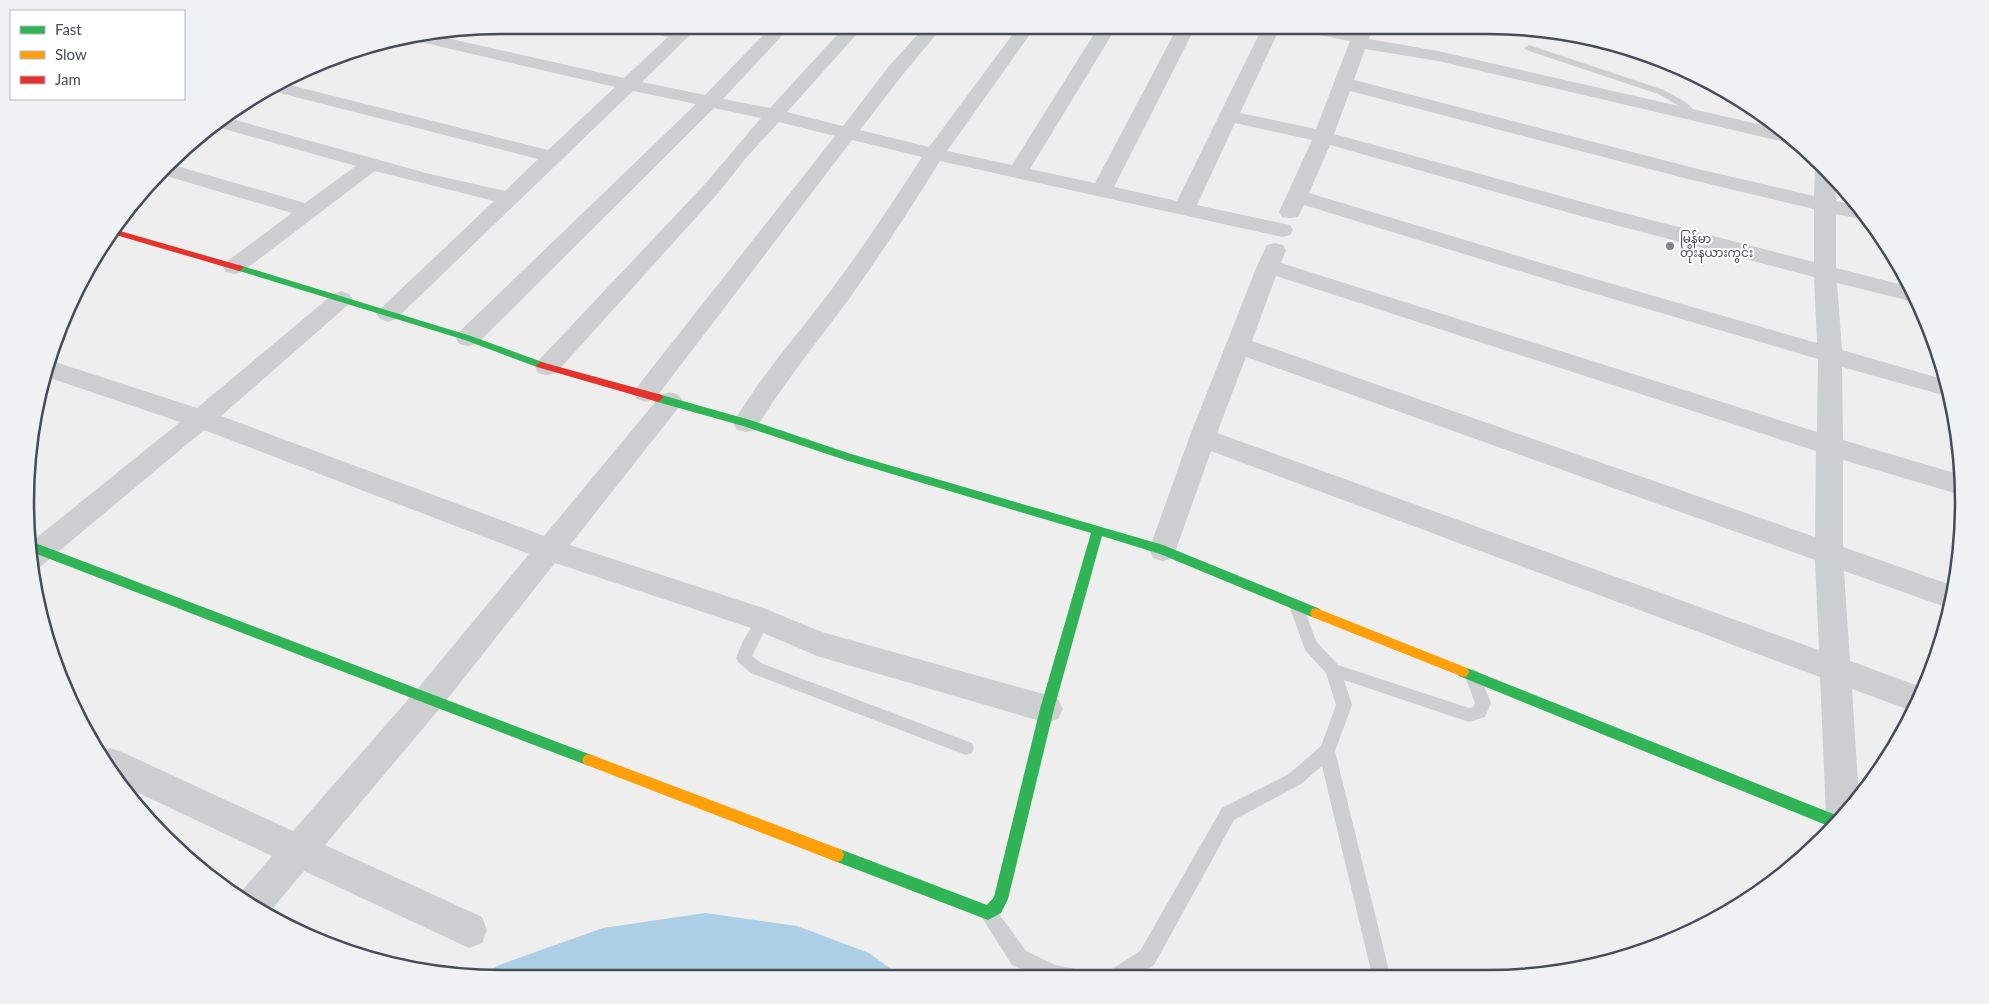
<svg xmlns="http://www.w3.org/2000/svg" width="1989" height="1004" font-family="Lato,'Noto Sans Myanmar',sans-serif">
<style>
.water{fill:#adcfe5}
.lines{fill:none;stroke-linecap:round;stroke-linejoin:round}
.lane{fill:#ccced0;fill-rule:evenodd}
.street{fill:#ccced0;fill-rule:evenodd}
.fast{fill:#30b455;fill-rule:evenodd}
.slow{fill:#ff9f0a;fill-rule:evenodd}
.jam{fill:#e5322d;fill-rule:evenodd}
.poi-dot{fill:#81858c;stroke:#fff;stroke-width:2}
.labels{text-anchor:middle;stroke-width:4;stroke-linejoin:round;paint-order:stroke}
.poi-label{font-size:12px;fill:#474d58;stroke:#fff;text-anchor:start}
.rim{fill:none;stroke:#474d58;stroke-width:2.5}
</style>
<rect width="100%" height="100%" fill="#eee"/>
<path class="water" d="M705,913L797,926L869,953L902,977L473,978L502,964L603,928Z"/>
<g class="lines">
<path class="lane" d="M1529,45L1664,90L1687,103L1699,115L1694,118L1691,117L1681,107L1658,94L1526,50L1524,48Z
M1296,599L1301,601L1303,605L1316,641L1338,665L1469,708L1473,707L1475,703L1465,676L1468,671L1473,669L1478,671L1491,703L1485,717L1469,722L1344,680L1352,705L1335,751L1390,975H1372L1322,766L1301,784L1234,820L1154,965L1136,976H1110L1112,969L1140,951L1222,808L1289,774L1321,746L1336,705L1326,673L1305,650L1289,605L1291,601Z
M763,614L768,616L770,620L752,656L761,663L972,743L974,748L972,753L966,755L751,673L739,663L736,658L743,641L758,616Z
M988,904L994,907L1026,951L1055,965L1075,969L1077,976H1038L1012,965L979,913L982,907Z"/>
<path class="street" d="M628,25H663L677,28L681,25H700L642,82L705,95L773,25H792L723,99L770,108L846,25H865L787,112L843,126L890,65L926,25H944L904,73L860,130L929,147L1019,26H1036L947,151L1012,165L1099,26H1117L1030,169L1095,183L1178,26H1196L1114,187L1177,201L1263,26H1281L1240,113L1316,129L1350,41L1299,31L1293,30L1290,26H1327L1354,31L1356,26H1374L1369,39L1438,51L1784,130L1798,143L1793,144L1438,61L1365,49L1354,80L1698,169L1814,196L1815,168L1818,164L1820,163L1835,178L1836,201L1859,206L1869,220H1865L1836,214V268L1911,287L1918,303L1837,283L1842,350L1946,380L1950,397L1842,367L1843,440L1961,475V495L1843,460V547L1954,586L1951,609L1844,571L1850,661L1924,688L1915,712L1852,689L1859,799L1831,827L1826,815L1820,677L1211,451L1173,558L1163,561L1153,558L1149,550L1189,438L1257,266L1267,245L1275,243L1283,245L1286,250L1281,263L1817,432L1818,359L1562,284L1304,205L1298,217L1290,218L1282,217L1279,212L1312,140L1235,123L1197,205L1290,225L1293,230L1290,235L1282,237L940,161C911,208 881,254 849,299C817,342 783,384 755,430L746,432L737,430L733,423C761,375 799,333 832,289C864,246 893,202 922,157L852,140L655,399L646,402L637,399L633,393L637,387L835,136L779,122L746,158L719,192L556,373L547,375L538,373L535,367L538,361L705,184L761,118L714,108L477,344L468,346L459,344L456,338L459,332L696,104L633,91L396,319L388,322L380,319L376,314L380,309L494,201L375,171L242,272L234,274L226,272L223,267L226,262L292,213L163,175L173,165L305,203L356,166L210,125L224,117L426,173L505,191L538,159L272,91L286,84L548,150L615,87L425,43L419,42L417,39L438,36L624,78L668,37L631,29ZM1350,91L1688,179L1814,209V262L1597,206L1334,134ZM1330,145L1581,216L1814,277L1817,343L1578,274L1309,193ZM1276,276L1816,451L1815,537L1252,341ZM1246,357L1815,560L1819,650L1217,433Z
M1580,36L1610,41L1650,56L1643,58L1582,42L1579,38Z
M341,291L349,294L353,299L349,304L221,416L544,536L661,395L670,392L679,395L683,401L679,407L570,545L763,608L822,632L1047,695L1058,699L1063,709L1058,719L1047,723L817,656L754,629L555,563L441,707L325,845L482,917L487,930L482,943L469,948L304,871L268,914L240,893L272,856L128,788L102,751L110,748L122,752L293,831L419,687L529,554L204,430L39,568L31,571L29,564L30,543L180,422L44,376L49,360L197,408L333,294Z"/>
<path class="fast" d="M239,265L471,336L545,363L546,365L545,367H537L465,340L236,270L234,268Z
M658,394L750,420L851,454L1163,545L1320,609L1322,613L1320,617L1316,618L1312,617L1160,554L1102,536L1054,709L1008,899L1001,913L988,920L832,860L830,855L832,850L837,848L987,905L994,897L1040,709L1091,533L845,460L743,426L654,401L653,398Z
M30,541L594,756L596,760L594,764L589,766L29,551Z
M1463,667L1467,668L1841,817L1831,827L1459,676L1457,672L1459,668Z"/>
<path class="slow" d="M1316,608L1467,668L1469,672L1467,676L1463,677L1312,617L1310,613L1312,609Z
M589,754L837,848L842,850L844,855L842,860L837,862L584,764L582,760L584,756Z"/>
<path class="jam" d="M113,229L242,266L244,268L239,271L109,233Z
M541,362L662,395L663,398L658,402L537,367L536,365Z"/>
</g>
<circle class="poi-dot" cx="1670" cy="246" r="5"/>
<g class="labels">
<g class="poi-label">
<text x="1680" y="243">မြန်မာ<tspan x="1680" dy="14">တိုးနယားကွင်း</tspan></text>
</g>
</g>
<path d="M0 0H1989V1004H0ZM502 34H1487A468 468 0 0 1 1955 502V502A468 468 0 0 1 1487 970H502A468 468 0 0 1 34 502V502A468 468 0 0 1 502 34Z" fill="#f0f1f2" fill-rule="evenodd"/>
<path class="rim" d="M502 34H1487A468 468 0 0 1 1955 502V502A468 468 0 0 1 1487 970H502A468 468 0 0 1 34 502V502A468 468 0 0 1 502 34Z"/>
<rect x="10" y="10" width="175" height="90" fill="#ffffff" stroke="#b5b8bc"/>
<rect x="20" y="26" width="25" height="8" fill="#30b455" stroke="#b5b8bc"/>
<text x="55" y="35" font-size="15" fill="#474d58">Fast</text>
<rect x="20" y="51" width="25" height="8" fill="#ff9f0a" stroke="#b5b8bc"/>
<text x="55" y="60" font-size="15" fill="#474d58">Slow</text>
<rect x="20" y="76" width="25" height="8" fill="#e5322d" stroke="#b5b8bc"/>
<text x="55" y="85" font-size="15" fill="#474d58">Jam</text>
</svg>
